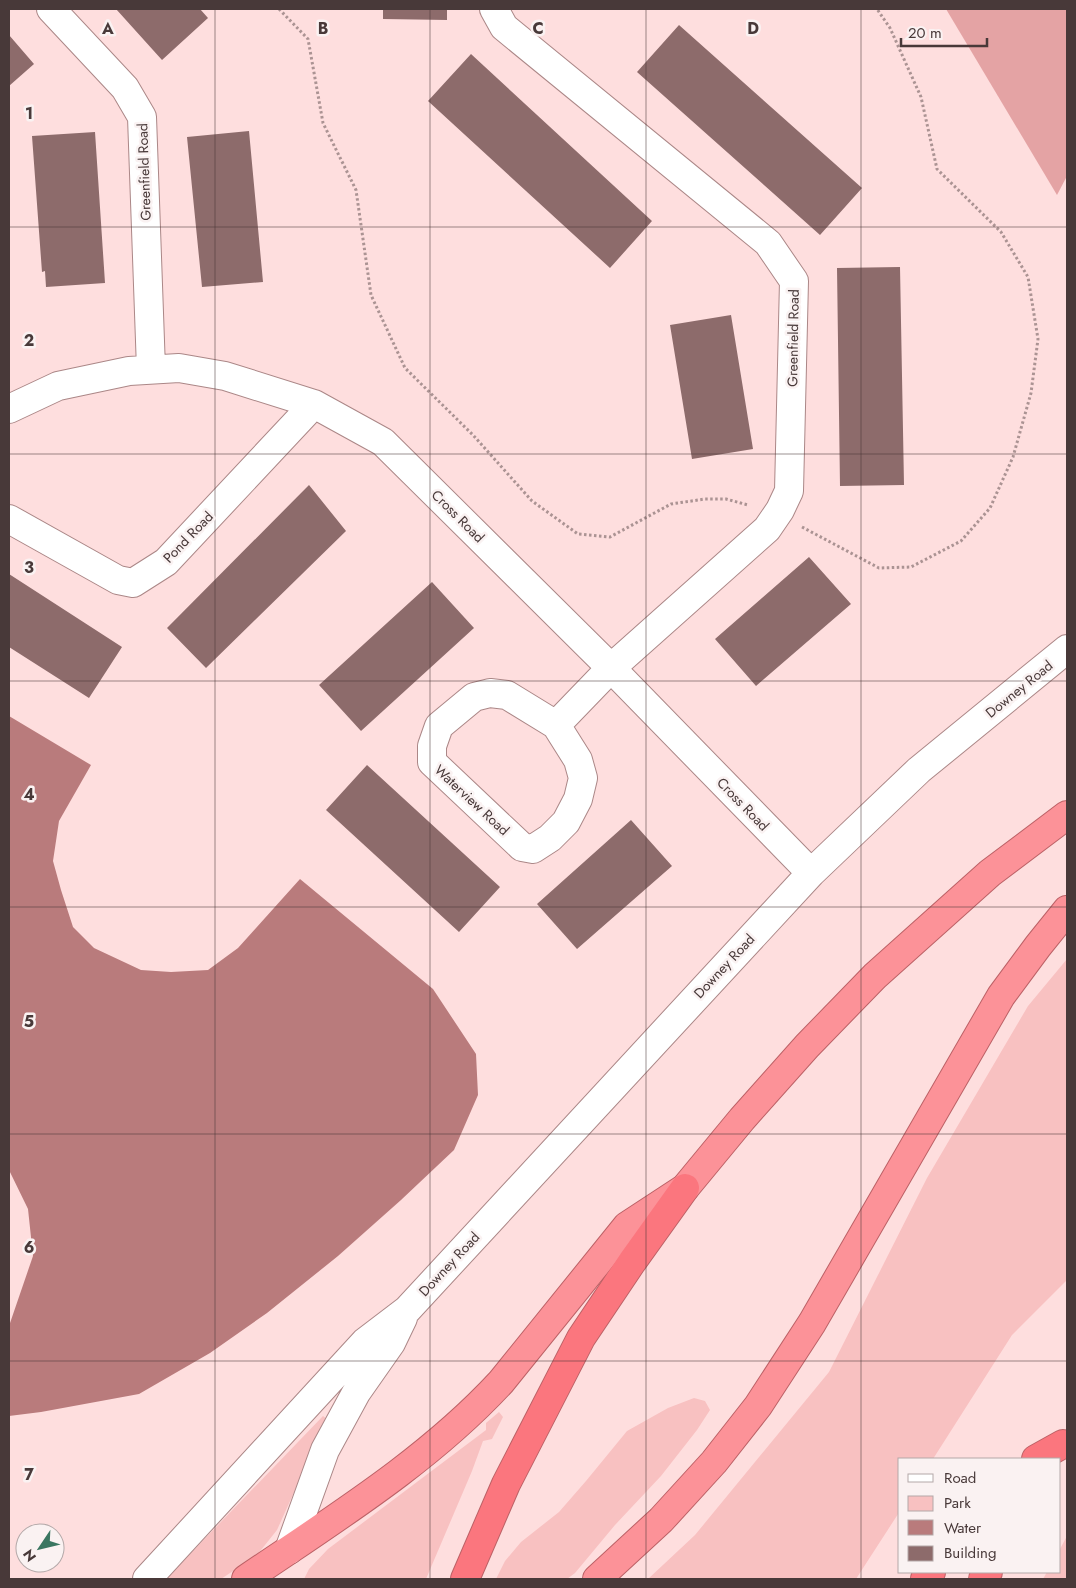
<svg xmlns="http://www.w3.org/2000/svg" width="1076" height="1588" font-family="Jost,sans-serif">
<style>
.green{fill:#f8c1c1}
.forest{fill:#e4a3a4}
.water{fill:#b97b7c}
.building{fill:#8d6b6b}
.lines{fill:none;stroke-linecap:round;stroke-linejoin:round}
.minor-casing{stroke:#ab8787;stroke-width:30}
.trunk-casing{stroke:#bc6166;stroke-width:30}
.motorway-casing{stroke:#bc6166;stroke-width:30}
.path{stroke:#ab9393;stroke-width:3;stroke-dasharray:2.5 2.5;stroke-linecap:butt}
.minor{stroke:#fff;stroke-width:28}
.trunk{stroke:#fc9298;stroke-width:28}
.motorway{stroke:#fb767e;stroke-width:28}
.grid{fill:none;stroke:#483939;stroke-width:1;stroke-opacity:0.55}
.labels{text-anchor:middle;stroke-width:5;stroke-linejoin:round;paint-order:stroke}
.street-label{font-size:14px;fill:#483939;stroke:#faf2f2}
.grid-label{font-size:16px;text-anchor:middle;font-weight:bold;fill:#483939;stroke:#faf2f2;stroke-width:5;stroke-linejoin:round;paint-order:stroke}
</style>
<rect width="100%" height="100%" fill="#fedede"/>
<path class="green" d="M1067,959V1280L1012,1335L933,1459H900V1511L856,1579H648L695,1535L829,1372L927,1178L1028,1006Z
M694,1398L705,1401L710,1410L697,1430L661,1476L615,1525L575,1573L567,1579H496L505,1561L521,1542L559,1512L586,1481L627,1431L668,1408Z
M499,1412L503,1417L492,1439L483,1441L472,1471L426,1579H304L309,1569L328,1549L486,1430V1423Z
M323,1416L327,1419L277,1530L257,1555L221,1579H166Z
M1067,1536V1579H1043L1047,1572H1060V1549Z"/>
<path class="forest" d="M946,9H1067V176L1057,195Z"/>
<path class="water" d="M9,716L91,765L59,821L53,861L61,890L73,927L94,948L141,970L171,972L208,970L238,948L300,879L433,989L476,1054L478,1095L454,1150L401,1200L338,1256L267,1313L210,1353L139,1394L41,1412L9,1416V1326L33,1256L28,1209L9,1170Z"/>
<path class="building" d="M116,9H200L208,18L162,60Z
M383,9H447V20L383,19Z
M679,25L862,188L820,235L637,72Z
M9,35L34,64L9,86Z
M471,54L652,221L610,268L428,101Z
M249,131L263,282L202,287L187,137Z
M95,132L105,283L46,287L45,271L42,272L32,136Z
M900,267L904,485L840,486L837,268Z
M731,315L753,449L692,459L670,325Z
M309,485L346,531L206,668L167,628Z
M809,557L851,604L756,686L715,639Z
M9,574L122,647L89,698L9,647Z
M432,582L474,628L361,731L319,685Z
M367,765L500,887L459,932L326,810Z
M631,820L672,866L577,949L537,904Z"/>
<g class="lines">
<g class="minor-casing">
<path id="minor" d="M51,9L125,88L142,117L151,369
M494,9L504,27L768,243L794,281L789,491L780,510L767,529L611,668L556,725
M9,409L58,386L129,371L179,368L225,376L314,404L383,442L611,668L811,873
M9,519L118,580L133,583L166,562L314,404
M490,693L507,695L556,725L578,760L583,778L578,799L566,822L550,838L533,849L522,847L432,762V746L439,726L474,697Z
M289,1550L325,1450L356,1393L391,1343L403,1318
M147,1579L365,1342L407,1310L811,873L919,770L1067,649"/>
</g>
<g class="trunk-casing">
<path id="trunk" d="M246,1579C334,1519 428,1461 501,1382L627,1226L685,1188L742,1119L807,1046L875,976L990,873L1067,815
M597,1579L661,1520L714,1462L758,1406L812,1323L1001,996L1038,946L1067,910"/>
</g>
<g class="motorway-casing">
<path id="motorway" d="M1036,1459L1063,1444
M465,1579L506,1484L581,1338L632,1262L685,1188
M925,1579L931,1572
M983,1579L988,1572"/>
</g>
<path class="path" d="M279,9L308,39L323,123L356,190L371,295L405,368L473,435L532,501L578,534L610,537L671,504L705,499H726L748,505
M802,527L879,568L911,567L961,541L990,508L1013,457L1031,393L1038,339L1028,277L1001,232L937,169L921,97L890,28L877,9"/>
<use href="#minor" class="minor"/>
<use href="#trunk" class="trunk"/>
<use href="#motorway" class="motorway"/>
</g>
<path class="grid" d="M215,9V1579M430,9V1579M646,9V1579M861,9V1579M9,227H1067M9,454H1067M9,681H1067M9,907H1067M9,1134H1067M9,1361H1067"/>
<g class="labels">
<g class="street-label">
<text transform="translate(144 172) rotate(-92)" y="5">Greenfield Road</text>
<text transform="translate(793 338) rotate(-89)" y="5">Greenfield Road</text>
<text transform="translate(458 516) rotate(45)" y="5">Cross Road</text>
<text transform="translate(188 537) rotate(-46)" y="5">Pond Road</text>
<text transform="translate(1019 689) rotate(-39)" y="5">Downey Road</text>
<text transform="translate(472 800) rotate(43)" y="5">Waterview Road</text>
<text transform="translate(743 804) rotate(46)" y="5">Cross Road</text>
<text transform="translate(724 966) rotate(-47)" y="5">Downey Road</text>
<text transform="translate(449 1264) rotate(-47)" y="5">Downey Road</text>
</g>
</g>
<g class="grid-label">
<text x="108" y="34">A</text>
<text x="323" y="34">B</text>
<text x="538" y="34">C</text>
<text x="753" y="34">D</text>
<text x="29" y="119">1</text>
<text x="29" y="346">2</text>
<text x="29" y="573">3</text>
<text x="29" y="800">4</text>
<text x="29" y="1027">5</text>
<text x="29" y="1253">6</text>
<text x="29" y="1480">7</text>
</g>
<rect width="1076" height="1588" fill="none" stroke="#483939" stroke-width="20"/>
<rect x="898" y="1458" width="162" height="115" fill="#faf2f2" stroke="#b3a8a8"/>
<rect x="908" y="1474" width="25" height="8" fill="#ffffff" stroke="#b3a8a8"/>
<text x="944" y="1483" font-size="15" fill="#483939">Road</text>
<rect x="908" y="1496" width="25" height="15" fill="#f8c1c1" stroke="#b3a8a8"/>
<text x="944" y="1508" font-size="15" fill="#483939">Park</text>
<rect x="908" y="1520" width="25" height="15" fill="#b97b7c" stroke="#b3a8a8"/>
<text x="944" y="1533" font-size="15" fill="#483939">Water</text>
<rect x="908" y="1546" width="25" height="15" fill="#8d6b6b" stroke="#b3a8a8"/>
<text x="944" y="1558" font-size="15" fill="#483939">Building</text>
<g transform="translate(40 1548) rotate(235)"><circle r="24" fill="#faf2f2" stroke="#b3a8a8"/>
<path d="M0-4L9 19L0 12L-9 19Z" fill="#3a7661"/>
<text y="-8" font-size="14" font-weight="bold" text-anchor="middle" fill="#483939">N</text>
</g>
<path d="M901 38v8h86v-8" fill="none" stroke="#483939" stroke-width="2.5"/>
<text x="908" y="38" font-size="15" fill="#483939" stroke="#faf2f2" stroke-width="4" paint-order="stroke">20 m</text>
</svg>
